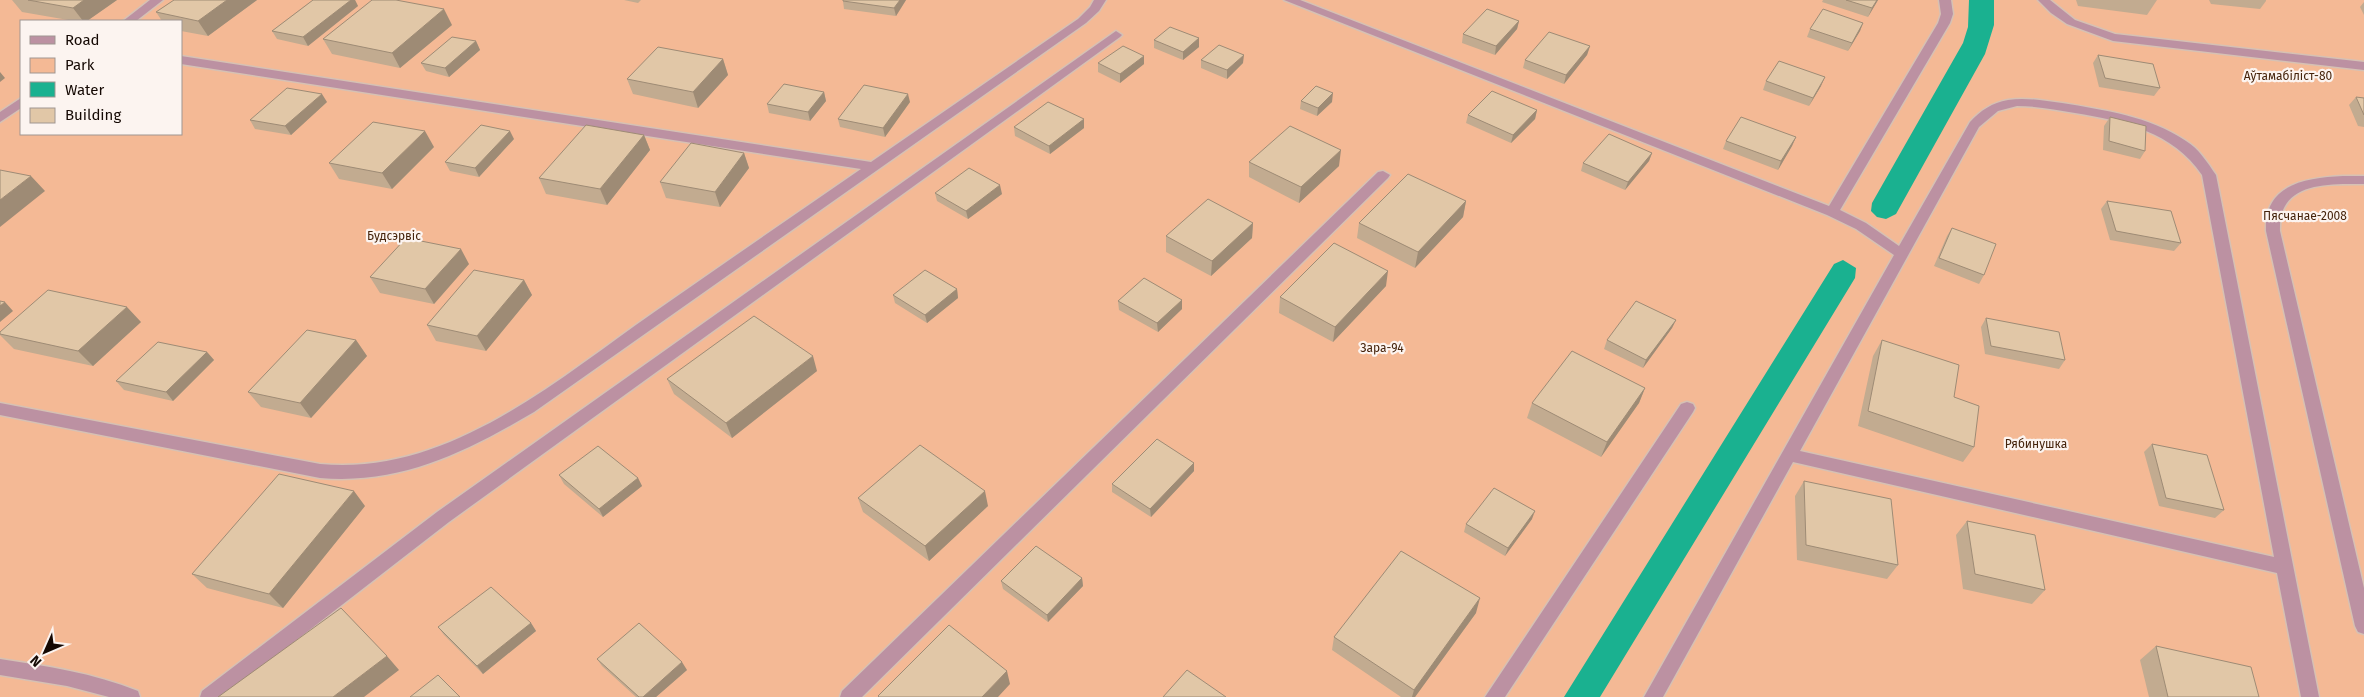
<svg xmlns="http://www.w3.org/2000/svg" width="2364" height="697" font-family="'Fira Sans',sans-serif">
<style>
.green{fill:#f4b995;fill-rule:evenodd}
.water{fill:#1ab190}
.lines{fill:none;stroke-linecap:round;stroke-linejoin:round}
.minor-casing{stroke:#d6c1b4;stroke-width:3}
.minor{fill:#bc91a2;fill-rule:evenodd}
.wall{fill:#c2ab90}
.shaded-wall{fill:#9e8b75}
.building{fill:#e1c7a7;stroke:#9e8b75}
.labels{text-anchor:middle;stroke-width:4.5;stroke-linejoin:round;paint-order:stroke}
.park-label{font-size:12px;fill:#45230b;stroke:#fcf4f0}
</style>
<rect width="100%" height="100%" fill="#fbe4d6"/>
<path class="green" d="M0,0H2364V697H0ZM21,21H181V134H21Z"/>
<path class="water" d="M1969,0H1994V25L1985,54L1896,214L1886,219L1877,217L1871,211L1872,203L1963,43L1968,27Z
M1843,260L1856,268L1855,278L1600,697H1564L1834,264Z"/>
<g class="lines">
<g class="minor-casing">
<path id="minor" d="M150,0H163L136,21H123Z
M1094,0H1106L1099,11L1086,23L534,412C466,452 401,485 320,478L0,415V403L320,464C448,476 554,382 653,313C722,265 791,217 861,169L181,64V56L871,162L1078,19L1090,7Z
M1284,0H1300L1829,206L1938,23L1941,14L1939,0H1951L1953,14L1950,23L1840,210L1866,223L1899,246L1970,122C1981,110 1992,103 2008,100C2026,97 2044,101 2062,103C2104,110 2149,116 2186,141C2199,149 2207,162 2216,175L2319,697H2301L2277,573L1793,462L1663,697H1644L1894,255L1856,229L1827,215ZM2017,106C2037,106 2056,110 2075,113C2124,121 2173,132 2202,175L2274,557L1800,451L1979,127L1998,111Z
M2038,0H2050L2075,20L2115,34L2364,62V70L2113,41L2067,24L2051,13Z
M1116,31L1122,35L1120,37L449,522L223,697H200L202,691L437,512Z
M21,98V108L0,122V112Z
M1383,171L1390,175L1388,178L862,697H840L842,691L1378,172Z
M2343,176H2364V184C2328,184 2278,181 2280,231L2364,588V634L2358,632L2355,626L2266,231C2264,184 2305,178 2343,176Z
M1687,402L1693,404L1695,408L1693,412L1505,697H1485L1681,404Z
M0,659C47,666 93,673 138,691L140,697H109L67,686L0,675Z"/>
</g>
<use href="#minor" class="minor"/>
</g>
<path class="wall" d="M12,0H117L87,21H74L22,12Z
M174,0H257L208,36L181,31V21H162L156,12Z
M313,0H355L358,6L308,46L277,39L272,31Z
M624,0H641L638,3Z
M906,0L896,16L844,9L843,1Z
M1823,0H1878L1868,17L1822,2Z
M2076,0H2157L2147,15L2078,6Z
M2209,0H2266V1L2260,9L2211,4Z
M2364,2V15L2360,7Z
M1519,21L1517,29L1495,55L1462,43L1463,34Z
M1863,23L1860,31L1848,51L1807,37L1810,29Z
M452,25L400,68L332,54L323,39Z
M1199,38V47L1183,60L1154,48V40Z
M476,41L480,50L449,77L426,71L421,63Z
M1590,46L1587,55L1564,84L1523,68L1525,60Z
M2098,55L2160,88L2154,96L2099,87L2093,63Z
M1144,56V64L1120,83L1098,72V63Z
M723,59L728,75L698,108L633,94L627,79Z
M1201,60L1243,63L1227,79L1201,68Z
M1766,81L1821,86L1809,106L1763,90Z
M824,92L826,101L810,121L769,113L767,104Z
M2356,97L2364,98V127L2358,126L2349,105Z
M1301,101L1332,102L1317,116L1300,109Z
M327,102L291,135L255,129L250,120Z
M910,102L885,137L840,127L838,119Z
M1537,110L1535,119L1511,143L1466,123L1468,115Z
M2110,117L2145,151L2140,159L2103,150L2104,126Z
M1084,119V128L1050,154L1015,136L1014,127Z
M644,135L650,150L607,205L546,194L539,178Z
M1796,137L1792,146L1778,170L1723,149L1726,141Z
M514,139L479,177L450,171L445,162Z
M434,147L392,189L339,179L329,163Z
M744,153L749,168L720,207L666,198L660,182Z
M1652,153L1649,161L1625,190L1581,171L1583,163Z
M1249,162L1339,166L1299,203L1249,177Z
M935,193L1002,194L968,219L937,201Z
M1466,201L1463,217L1415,268L1357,238L1359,223Z
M2107,201L2181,243L2174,251L2110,240L2101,209Z
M1253,223L1252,238L1211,276L1166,252V236Z
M1952,228L1984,275L1979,284L1934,266L1947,236Z
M469,264L434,304L380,293L370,277Z
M524,280L532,295L486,351L436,341L427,325Z
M1386,286L1333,342L1279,313L1280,297Z
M957,289L958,298L927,323L895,303L893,295Z
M1118,301L1182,309L1158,332L1119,310Z
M1986,318L2065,360L2059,369L1985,354L1981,327Z
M1676,320L1672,328L1643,368L1604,349L1607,340Z
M141,322L93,366L14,349L0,335V332Z
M356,340L367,356L311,418L261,407L248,392Z
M1882,340L1954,397L1974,447L1963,462L1858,426L1873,356Z
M207,352L214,360L173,401L124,390L116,381Z
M817,371L732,438L674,394L667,379Z
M1645,388L1639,403L1601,457L1527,418L1532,403Z
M2152,444L2224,510L2215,518L2159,506L2144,452Z
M1194,463V471L1151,517L1112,492V484Z
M559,475L638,478L642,486L603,517L564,484Z
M1804,481L1898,565L1887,579L1797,560L1795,496Z
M858,498L988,506L929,561L863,512Z
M365,506L283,608L207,588L192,574Z
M1532,519L1505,556L1464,532L1466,524Z
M1967,521L2045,590L2032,604L1963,589L1956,535Z
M1082,578L1083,586L1048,622L1003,589L1001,581Z
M1476,613L1415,697H1401L1332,650L1334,637Z
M531,623L536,631L483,674L444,635L438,627Z
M2156,646L2259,697H2149L2140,660Z
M597,659L687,670L656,697H636L602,666Z"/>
<path class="shaded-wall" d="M84,0H117L87,21H83L73,8Z
M227,0H257L208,36L198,21Z
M351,0H355L358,6L308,46L303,37Z
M900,0H906L896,16L894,8Z
M1877,0H1878L1868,17L1872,8Z
M444,9L452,25L400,68L392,53Z
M1519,21L1517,29L1495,55L1496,46Z
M1863,23L1860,31L1848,51L1852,43Z
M1199,38V47L1183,60V52Z
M476,41L480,50L449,77L445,68Z
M1590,46L1587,55L1564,84L1566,75Z
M1244,55L1243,63L1227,79V70Z
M1144,56V64L1120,83V74Z
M723,59L728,75L698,108L693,92Z
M0,72L5,78L0,82Z
M1825,77L1821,86L1809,106L1813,98Z
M824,92L826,101L810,121L808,112Z
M1333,93L1332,102L1317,116L1318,108Z
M322,94L327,102L291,135L285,126Z
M908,94L910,102L885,137L883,128Z
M1537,110L1535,119L1511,143L1513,135Z
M1084,119V128L1050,154L1049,146Z
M425,131L434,147L392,189L382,173Z
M510,131L514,139L479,177L475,168Z
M644,135L650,150L607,205L600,189Z
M1796,137L1792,146L1778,170L1781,161Z
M1341,150L1339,166L1299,203L1301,187Z
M744,153L749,168L720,207L715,192Z
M1652,153L1649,161L1625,190L1628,182Z
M31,176L45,191L0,227V200Z
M1000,185L1002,194L968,219L966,211Z
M1466,201L1463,217L1415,268L1418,252Z
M1253,223L1252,238L1211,276L1212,261Z
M461,249L469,264L434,304L425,289Z
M1388,271L1386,286L1333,342L1335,327Z
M524,280L532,295L486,351L477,336Z
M957,289L958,298L927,323L925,315Z
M1182,300V309L1158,332L1157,323Z
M5,302L13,311L0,322V306Z
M127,307L141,322L93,366L78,351Z
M1676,320L1672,328L1643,368L1646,360Z
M356,340L367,356L311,418L300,403Z
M207,352L214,360L173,401L166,392Z
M813,356L817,371L732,438L726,423Z
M1645,388L1639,403L1601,457L1607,442Z
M1194,463V471L1151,517L1150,509Z
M638,478L642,486L603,517L599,509Z
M354,491L365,506L283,608L269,594Z
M985,491L988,506L929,561L925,546Z
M1535,511L1532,519L1505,556L1508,548Z
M1082,578L1083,586L1048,622L1047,615Z
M1480,598L1476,613L1415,697H1412L1414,690Z
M531,623L536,631L483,674L477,666Z
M387,656L399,670L364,697H333Z
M682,662L687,670L656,697H643Z
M1007,671L1010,684L998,697H982Z"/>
<path class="building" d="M28,0H84L73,8Z
M174,0H227L198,21L156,12Z
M313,0H351L303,37L272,31Z
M372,0H396L444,9L392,53L323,39Z
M843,0H900L894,8L843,1Z
M1846,0H1877L1872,8Z
M1487,9L1519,21L1496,46L1463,34Z
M1823,9L1863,23L1852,43L1810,29Z
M1170,27L1199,38L1183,52L1154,40Z
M1549,32L1590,46L1566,75L1525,60Z
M452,37L476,41L445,68L421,63Z
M1219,45L1244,55L1227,70L1201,60Z
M1123,46L1144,56L1120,74L1098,63Z
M658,47L723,59L693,92L627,79Z
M2098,55L2153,64L2160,88L2105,78Z
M1779,61L1825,77L1813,98L1766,81Z
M784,84L824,92L808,112L767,104Z
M864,85L908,94L883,128L838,119Z
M1316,86L1333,93L1318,108L1301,101Z
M287,88L322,94L285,126L250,120Z
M1492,91L1537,110L1513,135L1468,115Z
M2356,97L2364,98V115Z
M1048,102L1084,119L1049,146L1014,127Z
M1741,117L1796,137L1781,161L1726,141Z
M2110,117L2146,126L2145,151L2109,141Z
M373,122L425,131L382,173L329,163Z
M481,125L510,131L475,168L445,162Z
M586,125L644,135L600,189L539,178Z
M1290,126L1341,150L1301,187L1249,162Z
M1609,134L1652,153L1628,182L1583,163Z
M691,143L744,153L715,192L660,182Z
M969,168L1000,185L966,211L935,193Z
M0,170L31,176L0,200Z
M1408,174L1466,201L1418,252L1359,223Z
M1208,199L1253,223L1212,261L1166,236Z
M2107,201L2171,211L2181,243L2116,231Z
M1952,228L1996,244L1984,275L1939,258Z
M406,238L461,249L425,289L370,277Z
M1334,243L1388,271L1335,327L1280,297Z
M474,270L524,280L477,336L427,325Z
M925,270L957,289L925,315L893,295Z
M1144,278L1182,300L1157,323L1118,301Z
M48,290L127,307L78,351L0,334V332Z
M0,301L5,302L0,306Z
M1636,301L1676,320L1646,360L1607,340Z
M754,316L813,356L726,423L667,379Z
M1986,318L2059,332L2065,360L1991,346Z
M307,330L356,340L300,403L248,392Z
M1882,340L1959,365L1954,397L1979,406L1974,447L1868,411Z
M158,342L207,352L166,392L116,381Z
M1572,351L1645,388L1607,442L1532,403Z
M1157,439L1194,463L1150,509L1112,484Z
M2152,444L2207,455L2224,510L2166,498Z
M920,445L985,491L925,546L858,498Z
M598,446L638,478L599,509L559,475Z
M279,474L354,491L269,594L192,574Z
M1804,481L1891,499L1898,565L1806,545Z
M1494,488L1535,511L1508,548L1466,524Z
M1967,521L2035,535L2045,590L1975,574Z
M1036,546L1082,578L1047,615L1001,581Z
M1401,551L1480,598L1414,690L1334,637Z
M491,587L531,623L477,666L438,627Z
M341,608L387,656L333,697H218Z
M639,623L682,662L643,697H639L597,659Z
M949,625L1007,671L982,697H879L878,696Z
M2156,646L2251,667L2259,697H2168Z
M1187,670L1226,697H1163Z
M438,675L460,697H410Z"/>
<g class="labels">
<g class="park-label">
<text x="2288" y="80">Аўтамабіліст-80</text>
<text x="2305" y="220">Пясчанае-2008</text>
<text x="394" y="240">Будсэрвіс</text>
<text x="1382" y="352">Зара-94</text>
<text x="2036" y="448">Рябинушка</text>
</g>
</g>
<rect x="20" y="20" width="162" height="115" fill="#fcf4f0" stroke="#9f9691"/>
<rect x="30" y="36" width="25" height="8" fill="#bc91a2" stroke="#9f9691"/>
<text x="65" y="45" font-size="15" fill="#140803">Road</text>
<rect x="30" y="58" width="25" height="15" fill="#f4b995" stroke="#9f9691"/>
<text x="65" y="70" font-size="15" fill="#140803">Park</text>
<rect x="30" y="82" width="25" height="15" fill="#1ab190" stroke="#9f9691"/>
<text x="65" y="95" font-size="15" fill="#140803">Water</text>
<rect x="30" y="108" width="25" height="15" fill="#e1c7a7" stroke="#9f9691"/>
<text x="65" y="120" font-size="15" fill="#140803">Building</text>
<g transform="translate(45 652) rotate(225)" stroke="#fcf4f0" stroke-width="4" paint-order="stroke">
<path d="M0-4L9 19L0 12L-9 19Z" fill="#140803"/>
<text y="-8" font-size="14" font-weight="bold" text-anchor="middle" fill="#140803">N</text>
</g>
</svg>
